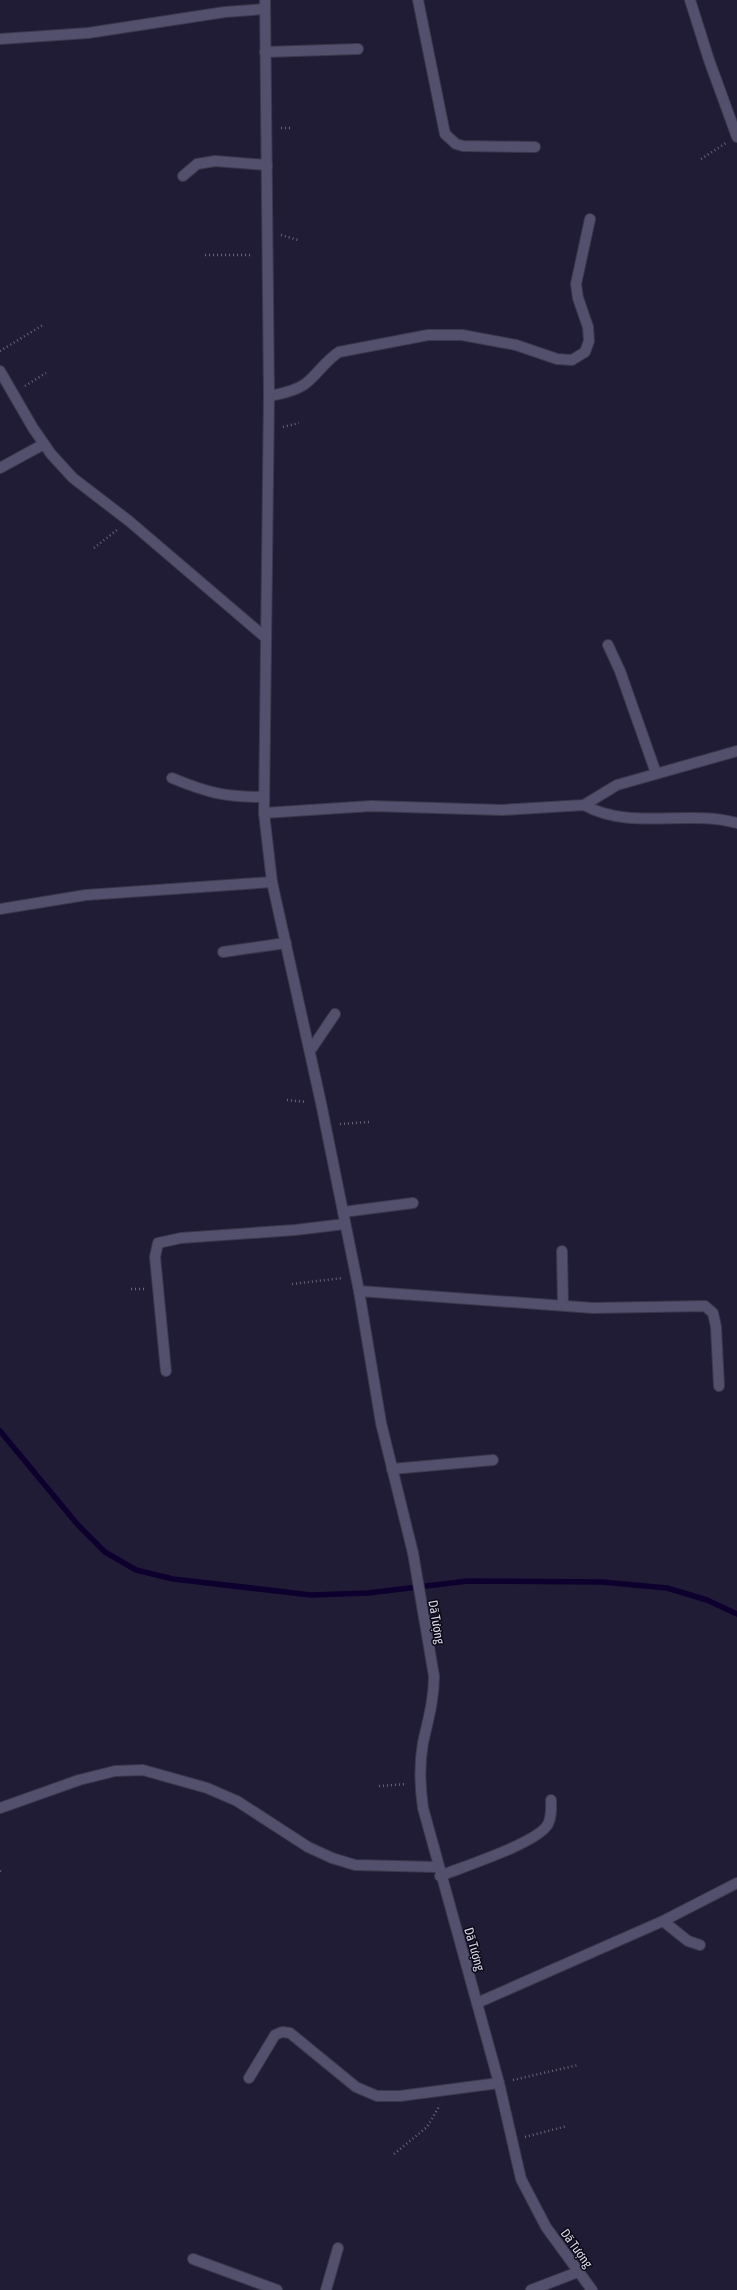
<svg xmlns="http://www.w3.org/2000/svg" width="737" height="2290" font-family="'Asap Condensed',sans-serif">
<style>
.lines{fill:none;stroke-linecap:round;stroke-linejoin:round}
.stream{stroke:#0e002e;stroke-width:5.5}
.service-casing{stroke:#3c384d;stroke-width:12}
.minor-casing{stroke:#3c384d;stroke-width:12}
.tertiary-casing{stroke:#3c384d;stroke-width:12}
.path{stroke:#68657b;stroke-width:2.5;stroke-dasharray:1 3;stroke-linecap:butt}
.service{stroke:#53506d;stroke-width:10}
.minor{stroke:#53506d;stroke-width:10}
.tertiary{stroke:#53506d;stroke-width:10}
.labels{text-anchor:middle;stroke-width:3;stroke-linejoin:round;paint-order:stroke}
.street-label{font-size:13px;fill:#dad9ea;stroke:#0a0813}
</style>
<rect width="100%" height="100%" fill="#201c35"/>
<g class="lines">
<path class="stream" d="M0,1431L78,1525L105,1552L136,1570L173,1579L311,1595L368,1593L468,1581L602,1582L667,1588L707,1600L737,1614"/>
<g class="service-casing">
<path id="service" d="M418,0L445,134L456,144L463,146L535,147
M265,52L358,49
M183,176L197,164L215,161L267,165
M0,468L44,444
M608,645L620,671L656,773
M172,778C208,793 225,797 264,797
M223,952L286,943
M310,1051L335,1014
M343,1212L413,1203
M562,1251L563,1305
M166,1371L155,1257L158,1243L181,1238L295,1230L345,1224
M392,1469L493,1460
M663,1921L688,1941L700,1945
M193,2259L277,2290
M326,2290L338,2248"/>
</g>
<g class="minor-casing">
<path id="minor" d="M690,0L709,60L737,137
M0,39L88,33L225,12L265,9
M0,371L33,428L51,454L73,478L129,521L266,638
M269,396C281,394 295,391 305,384C317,375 325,361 339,352L428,335H462L516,345L557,359L572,360L585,352L589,341L588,327L578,298L576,284L590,219
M584,805L617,785L737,751
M264,813L371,806L502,810L584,805C630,831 688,809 737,823
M0,909L86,895L272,882
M359,1291L593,1308L705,1306L713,1313L716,1327L719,1386
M0,1808L79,1780L115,1771L143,1770L207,1788L237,1801L308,1847L332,1858L355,1865L437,1867
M440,1876C462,1867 538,1843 548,1824C552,1816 551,1809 551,1800
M477,2003L663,1921L737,1883
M249,2078L275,2035L282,2032L290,2033L356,2087L377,2096H400L499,2083
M531,2290L578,2272"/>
</g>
<g class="tertiary-casing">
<path id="tertiary" d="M265,0L269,396L264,813L272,882L321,1103L359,1291L381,1423L413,1553L434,1676C434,1700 428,1720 423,1743C419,1765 420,1787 423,1808L499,2083L521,2179L546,2227L592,2290"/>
</g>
<path class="path" d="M281,128H291
M701,159L726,143
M281,235L298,240
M205,255H253
M0,351L43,325
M25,386L46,373
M283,427L299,423
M94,548L117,530
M287,1100L307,1102
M340,1124L369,1122
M292,1284L343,1278
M131,1289H144
M379,1786L407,1784
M0,1871L1,1872
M513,2080L578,2065
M525,2137L567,2126
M394,2154L427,2127L440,2105"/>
<use href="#service" class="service"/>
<use href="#minor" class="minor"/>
<use href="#tertiary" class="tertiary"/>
</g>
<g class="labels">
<g class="street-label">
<text transform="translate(437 1622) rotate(80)" y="5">Dã Tượng</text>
<text transform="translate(475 1949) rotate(74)" y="5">Dã Tượng</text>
<text transform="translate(577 2248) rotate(54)" y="5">Dã Tượng</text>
</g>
</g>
</svg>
